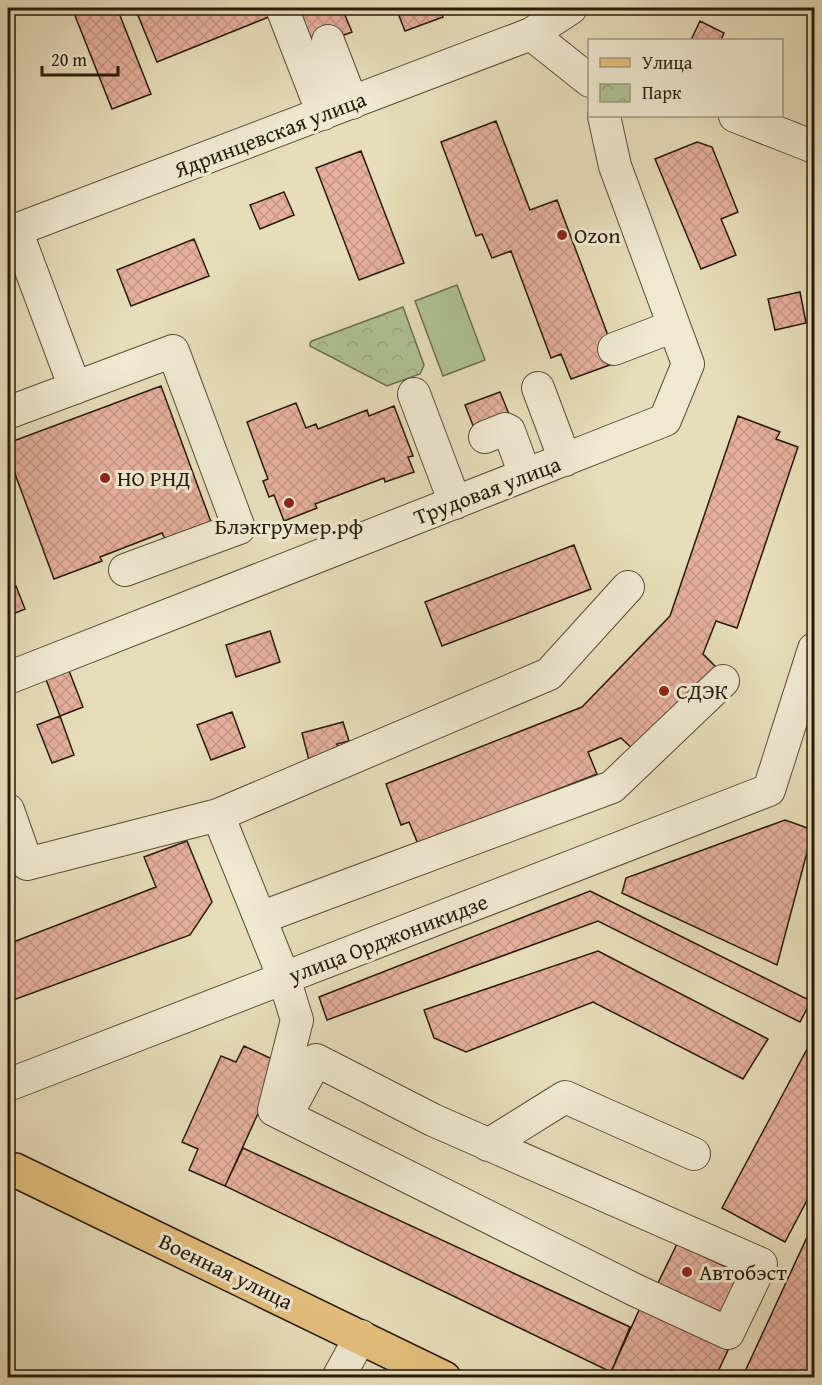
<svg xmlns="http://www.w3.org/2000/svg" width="822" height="1385" font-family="'Gentium Book Plus',serif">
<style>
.park{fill:url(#park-crowns);stroke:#6c6e50;stroke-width:1.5}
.pitch{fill:#afc295;stroke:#6c6e50;stroke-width:1.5}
.building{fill:url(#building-cross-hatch);stroke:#281b0a;stroke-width:1.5}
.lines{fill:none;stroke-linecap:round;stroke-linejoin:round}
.minor-casing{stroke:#584c36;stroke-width:34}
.major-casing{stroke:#281b0a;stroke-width:36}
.minor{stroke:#efe9d2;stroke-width:32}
.major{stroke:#e4be7d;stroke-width:33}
.poi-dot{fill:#8f2418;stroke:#efe9d2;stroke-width:2}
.labels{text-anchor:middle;stroke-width:6;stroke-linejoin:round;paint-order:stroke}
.street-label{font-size:22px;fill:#281b0a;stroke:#efe9d2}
.poi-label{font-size:22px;fill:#281b0a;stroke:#efe9d2;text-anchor:start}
</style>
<defs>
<pattern id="park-crowns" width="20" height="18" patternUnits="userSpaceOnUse" patternTransform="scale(1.5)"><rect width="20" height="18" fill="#afc295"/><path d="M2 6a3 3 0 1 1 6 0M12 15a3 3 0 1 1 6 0" fill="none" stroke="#97a67f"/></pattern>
<pattern id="building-cross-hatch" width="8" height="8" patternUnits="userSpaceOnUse" patternTransform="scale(1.5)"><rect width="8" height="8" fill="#e6af9e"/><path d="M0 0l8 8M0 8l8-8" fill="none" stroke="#c59687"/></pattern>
</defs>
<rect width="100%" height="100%" fill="#e7ddba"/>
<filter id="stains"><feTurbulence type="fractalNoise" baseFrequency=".00333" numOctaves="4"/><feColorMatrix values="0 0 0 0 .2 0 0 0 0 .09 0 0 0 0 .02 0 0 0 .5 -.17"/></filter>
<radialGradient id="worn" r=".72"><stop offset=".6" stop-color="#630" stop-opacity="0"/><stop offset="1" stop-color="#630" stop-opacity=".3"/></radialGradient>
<path class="park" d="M403,307L424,365L420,374L387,386L310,346V343L312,341Z"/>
<path class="pitch" d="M457,285L485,360L443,376L415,301Z"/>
<path class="building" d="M72,8H117L151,94L112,109Z
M135,8H274L276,14L157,62Z
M288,8H342L352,32L305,50Z
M396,8H439L443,17L405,31Z
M700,21L724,33L721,40H691Z
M496,121L530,210L557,200L618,362L571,379L561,354L551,358L511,251L492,258L482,234L476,236L441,142Z
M697,142L712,147L738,212L721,219L736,255L701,269L655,159Z
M361,151L404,263L359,280L316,168Z
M284,192L294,215L260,229L250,205Z
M194,239L209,276L131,306L117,270Z
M800,292L806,323L775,330L768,299Z
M161,386L211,522L165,539L162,533L100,557L102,561L54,579L8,455V443Z
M500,392L509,414L474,428L465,405Z
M296,403L306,428L316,424L318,429L367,410L369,416L394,406L413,456L408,457L414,472L385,482L384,478L315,504L317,508L284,521L274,495L269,497L263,481L268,479L247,422Z
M738,416L780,432L776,439L798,447L737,628L716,621L703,654L719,670L638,754L621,738L588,752L597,774L418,844L409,822L401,825L386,784L582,707L670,616Z
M574,545L591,589L442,646L425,602Z
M16,586L25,609L8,616V590Z
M270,631L280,662L236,677L226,645Z
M68,668L83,707L60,716L45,677Z
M232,712L245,747L211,760L197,725Z
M60,716L74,755L52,763L37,725Z
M343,722L349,741L337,744L341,760L311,768L302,733Z
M785,820L813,830L777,965L622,893L626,878Z
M187,841L212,902L190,935L8,1002V944L156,887L144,857Z
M590,891L811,1001L800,1022L598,921L327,1020L319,997Z
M598,951L768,1039L743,1079L593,1002L466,1052L434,1038L424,1010Z
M814,1036V1187L785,1242L722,1208Z
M244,1046L281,1063L225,1186L189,1170L198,1149L182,1142L221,1056L236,1062Z
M243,1148L630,1327L611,1372L225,1186Z
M814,1222V1366L809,1378H742Z
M677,1244L741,1274L721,1316L657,1285Z
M640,1308L728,1350L715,1378H620L611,1372Z"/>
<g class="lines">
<g class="minor-casing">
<path id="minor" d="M282,8L323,114
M531,34L590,81
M328,41L352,103
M735,116L814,147
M16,230L75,388
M8,233L531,34L571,8
M614,349L674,326
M538,388L565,460
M414,394L455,503
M10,412L173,351L239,528L125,570
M485,437L505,429L509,431L525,475
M8,678L665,420L688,364L615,166L604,116
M8,810L27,864L218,815L284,978L297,1020L274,1110L286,1116L635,1290L728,1333L761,1264L433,1120L316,1060L286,1116
M218,815L549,674L628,587
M260,918L612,787L723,681
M8,1085L769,790L814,649
M488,1145L565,1097L694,1154
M338,1378L361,1336"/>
</g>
<g class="major-casing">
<path id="major" d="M8,1169L15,1170L444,1378"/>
</g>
<use href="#minor" class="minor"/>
<use href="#major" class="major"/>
</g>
<g class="poi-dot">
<circle cx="562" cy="235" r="6"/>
<circle cx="105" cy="478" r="6"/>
<circle cx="289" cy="503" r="6"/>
<circle cx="664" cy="691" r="6"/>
<circle cx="687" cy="1272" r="6"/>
</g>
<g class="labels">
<g class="street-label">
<text transform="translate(270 134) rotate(-21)" y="8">Ядринцевская улица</text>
<text transform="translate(487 490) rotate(-21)" y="8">Трудовая улица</text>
<text transform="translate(388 938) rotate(-21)" y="8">улица Орджоникидзе</text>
<text transform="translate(226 1271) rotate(26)" y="8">Военная улица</text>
</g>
<g class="poi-label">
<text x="574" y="243">Ozon</text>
<text x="117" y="486">НО РНД</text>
<text x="289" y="534" text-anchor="middle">Блэкгрумер.рф</text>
<text x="676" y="699">СДЭК</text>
<text x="699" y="1280">Автобэст</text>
</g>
</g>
<rect width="822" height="1385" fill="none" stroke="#e7ddba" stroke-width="30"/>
<rect x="9" y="9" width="804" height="1367" fill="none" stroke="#281b0a" stroke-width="3"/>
<rect x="15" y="15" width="792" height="1355" fill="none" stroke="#281b0a" stroke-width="1.5"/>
<rect x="588" y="39" width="195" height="78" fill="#efe9d2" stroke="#9f9782" stroke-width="1.5"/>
<rect x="600" y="58" width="30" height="9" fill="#e4be7d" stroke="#9f9782" stroke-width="1.5"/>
<text x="642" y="69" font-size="18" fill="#281b0a">Улица</text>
<rect x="600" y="84" width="30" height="18" fill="url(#park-crowns)" stroke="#9f9782" stroke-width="1.5"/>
<text x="642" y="99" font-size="18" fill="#281b0a">Парк</text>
<path d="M42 66v9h76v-9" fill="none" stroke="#281b0a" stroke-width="3"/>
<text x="51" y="66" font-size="18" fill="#281b0a" stroke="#efe9d2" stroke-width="4.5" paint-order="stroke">20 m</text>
<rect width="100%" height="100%" filter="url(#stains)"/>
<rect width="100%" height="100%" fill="url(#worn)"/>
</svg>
